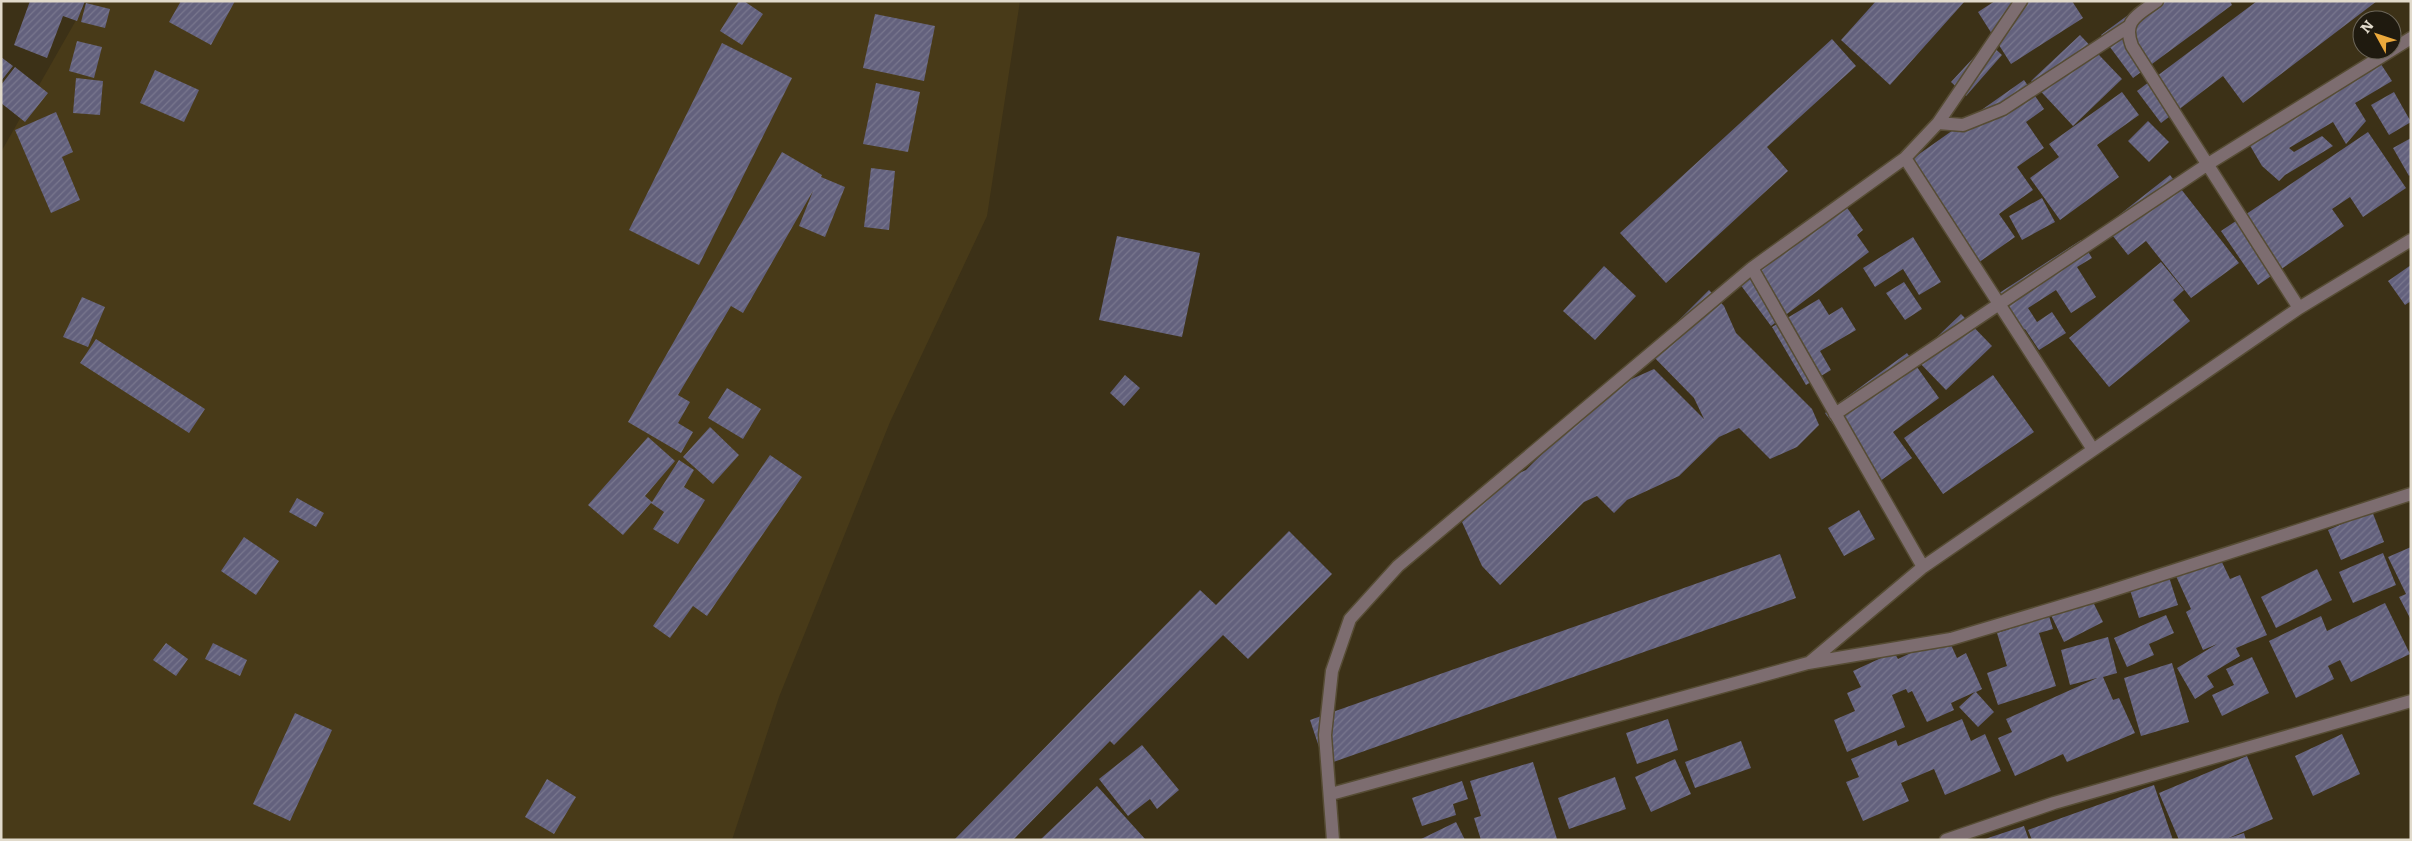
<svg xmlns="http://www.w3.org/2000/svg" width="2412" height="841" font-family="Literata,serif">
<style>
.built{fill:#483a18}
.building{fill:url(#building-hatch)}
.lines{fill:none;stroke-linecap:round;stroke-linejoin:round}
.minor-casing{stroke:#564c34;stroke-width:15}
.minor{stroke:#7d6d70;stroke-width:12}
</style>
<defs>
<pattern id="building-hatch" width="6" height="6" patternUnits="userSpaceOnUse" patternTransform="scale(1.25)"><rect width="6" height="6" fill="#63617d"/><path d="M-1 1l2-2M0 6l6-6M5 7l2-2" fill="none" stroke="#79778e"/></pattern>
</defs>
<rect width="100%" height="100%" fill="#3c3117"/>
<path class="built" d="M87,1H1020L987,216L890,422L779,697L732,840H1V152Z"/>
<path class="building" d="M30,1H85L77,21L63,16L47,58L14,45Z
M181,1H235L211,45L169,22Z
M739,1H744L763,14L742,45L720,31Z
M1876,1H1965L1890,85L1841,40Z
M1995,1H2072L2083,18L2011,64L1978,12Z
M2147,1H2230L2232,5L2133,78L2101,35Z
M2257,1H2377L2243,103L2223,76L2161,123L2137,91Z
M86,3L110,9L105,28L81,22Z
M875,14L935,26L924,81L863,68Z
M2080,35L2122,79L2073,126L2031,81Z
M1832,39L1856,66L1767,147L1788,171L1666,283L1620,233Z
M77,41L102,47L94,78L69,71Z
M1988,42L2002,55L1966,96L1951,82Z
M722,43L792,78L699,265L629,230Z
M2375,55L2392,81L2355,103L2366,121L2346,144L2333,122L2289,148L2294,152L2322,136L2333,146L2285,175L2279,181L2262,166L2245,137L2287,111L2295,102Z
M1,57L13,66L1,81Z
M15,67L48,93L25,122L1,103V85Z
M155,70L199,90L184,122L140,103Z
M76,78L103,81L100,115L73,113Z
M2024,80L2044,109L2026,122L2044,148L2017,167L2033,190L1999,214L2015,237L1975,265L1905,164Z
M876,83L920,92L908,152L863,144Z
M2122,92L2139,115L2097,145L2119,177L2060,220L2030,178L2059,157L2049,144Z
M2394,92L2411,122L2389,135L2371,105Z
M56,112L73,152L62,157L80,200L51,213L15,130Z
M2148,121L2169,142L2149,162L2128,141Z
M2368,132L2406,188L2363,217L2350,197L2332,209L2344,226L2258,285L2221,231Z
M2411,138V174L2409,176L2393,148Z
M782,152L822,175L821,177L845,187L825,237L799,226L813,191L743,313L731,306L678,395L690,402L678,423L693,432L681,453L628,422Z
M871,168L895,171L889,230L864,227Z
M2170,175L2239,263L2191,298L2146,241L2128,255L2105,226Z
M1840,198L1863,230L1857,235L1869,252L1771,326L1734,276Z
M2042,198L2055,222L2022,240L2009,216Z
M1117,236L1200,253L1182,337L1099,320Z
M1913,237L1941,282L1919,295L1903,269L1875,287L1863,268Z
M2081,240L2092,258L2077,267L2096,297L2071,313L2056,290L2028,308L2037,322L2052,312L2066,333L2039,350L2025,329L2014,336L1990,299Z
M2161,262L2184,290L2173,300L2190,321L2109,387L2069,338Z
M2411,265V301L2405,305L2388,281Z
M1604,266L1636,296L1595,340L1563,311Z
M1904,282L1922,309L1905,320L1886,293Z
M1709,290L1724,306L1736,333L1812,409L1819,425L1797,447L1770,459L1739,428L1719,437L1679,476L1627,500L1614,513L1597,496L1584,502L1500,585L1482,566L1462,522L1506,479L1526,470L1605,391L1654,369L1704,419L1694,398L1648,351Z
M82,297L105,307L88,347L63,337Z
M1819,299L1829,315L1842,307L1856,330L1820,351L1831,370L1806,385L1772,327Z
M1961,314L1992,346L1946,390L1915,358Z
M96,339L205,409L189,433L80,363Z
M1907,353L1939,398L1893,432L1912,458L1876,484L1825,413Z
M1125,375L1140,388L1124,406L1110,393Z
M1993,375L2034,432L1943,494L1904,438Z
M727,388L761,409L743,439L708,418Z
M710,427L739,455L713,484L683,457Z
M648,437L675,461L645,496L652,502L679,460L694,470L684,487L705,500L678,544L653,529L664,512L651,503L623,535L588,505Z
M770,455L802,477L707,616L693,606L670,638L653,626Z
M297,498L324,513L316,527L289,512Z
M1859,510L1875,539L1844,556L1828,528Z
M2372,511L2384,542L2341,560L2328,530Z
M1289,531L1332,574L1248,659L1223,635L1114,745L1110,741L1013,840H954L1200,590L1216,605Z
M244,537L279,561L256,595L221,571Z
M2411,547V620L2399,597L2406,594L2388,557Z
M2383,553L2396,585L2353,603L2339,572Z
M1780,554L1796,598L1325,765L1310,720Z
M2219,556L2230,579L2240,575L2267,635L2236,648L2240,656L2207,676L2214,687L2195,699L2177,668L2217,644L2203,650L2186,612L2191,609L2176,576Z
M2317,569L2332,600L2276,628L2261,597Z
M2168,574L2178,605L2139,618L2129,587Z
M2089,594L2103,622L2064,642L2050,613Z
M2385,603L2410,654L2351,682L2340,660L2328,666L2334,679L2296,698L2269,641L2321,616L2327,631Z
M2166,615L2174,633L2149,644L2154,655L2127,667L2114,638Z
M2049,616L2053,629L2039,633L2056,686L1998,705L1987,673L2007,666L1997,633Z
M1947,636L1957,658L1966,653L1982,689L1976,692L1994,712L1978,727L1959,707L1975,692L1951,703L1954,710L1927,722L1912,691L1908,693L1906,689L1892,695L1905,727L1847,752L1834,720L1855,711L1847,693L1861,687L1853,671L1894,652L1898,659Z
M2108,637L2117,673L2103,677L2113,700L2119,698L2135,733L2067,762L2063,754L2015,776L1998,738L2012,732L2006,719L2097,678L2070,685L2061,650Z
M166,643L188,659L176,676L153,660Z
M213,643L247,660L240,676L205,659Z
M2252,657L2269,693L2222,716L2212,695L2234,685L2226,669Z
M2172,663L2189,722L2141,736L2124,678Z
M295,713L332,730L290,821L253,804Z
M1668,719L1678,750L1637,764L1626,733Z
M1962,719L1971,741L1985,734L2001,771L1945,795L1934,769L1901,783L1909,801L1863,821L1846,782L1859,777L1851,759L1896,740L1898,746Z
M2342,734L2360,774L2313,796L2295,756Z
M1741,741L1751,768L1695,788L1685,762Z
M1142,745L1179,790L1157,809L1150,799L1128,816L1099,779Z
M2247,756L2273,819L2224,840H2179L2159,793Z
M1675,759L1691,794L1651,812L1635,777Z
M1533,762L1557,839L1481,840L1474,818L1481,816L1470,781Z
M1615,777L1626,809L1569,829L1558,798Z
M547,779L576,797L554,834L525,817Z
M1462,781L1468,799L1453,804L1456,815L1422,826L1412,798Z
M2154,785L2173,840H2032L2028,830Z
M1097,786L1146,840H1040Z
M1456,822L1465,840H1419Z
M2024,826L2029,840H1985V839Z
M2244,833L2246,840H2226V839Z"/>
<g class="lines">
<g class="minor-casing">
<path id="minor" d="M2157,1C2138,15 2122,20 2132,46L2299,308
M1938,123L1963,125L2003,109L2128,27
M1905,158L2092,448
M1752,268L1923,567
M1835,414L2208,164L2411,38
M1810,662L1923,567L2299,308L2411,240
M1331,794L1808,663L1951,639L2098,595L2411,494
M1333,840L1325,735L1332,671L1350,619L1398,566L1752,268L1905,158L1938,123L2021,1
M1946,840L2054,803L2411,701"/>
</g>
<use href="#minor" class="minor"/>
</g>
<rect width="2412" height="841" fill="none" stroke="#e1dacb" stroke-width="5"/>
<g transform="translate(2377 35) rotate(310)"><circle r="24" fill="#1f1a0f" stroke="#6d675a"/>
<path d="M0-4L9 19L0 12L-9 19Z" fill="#eca93b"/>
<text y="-8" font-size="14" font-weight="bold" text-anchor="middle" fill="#e1dacb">N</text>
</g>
</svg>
